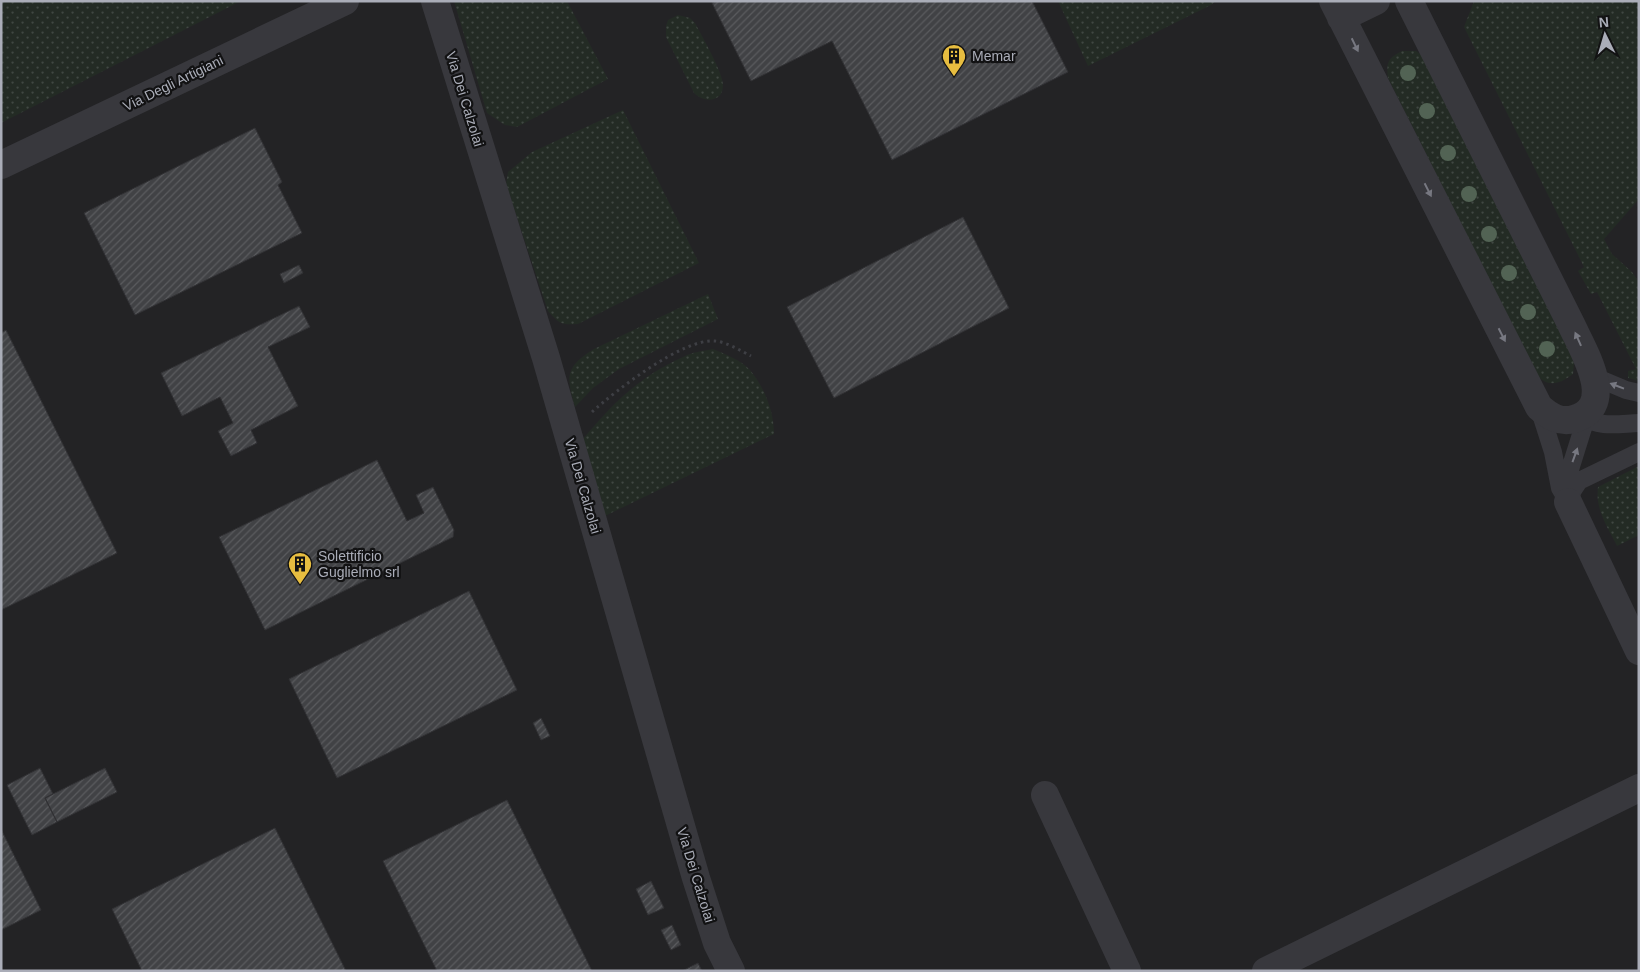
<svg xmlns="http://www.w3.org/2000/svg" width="1640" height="972" font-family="Helvetica,sans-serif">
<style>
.built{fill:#232325}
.green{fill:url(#green-dots)}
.building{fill:url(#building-hatch);stroke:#313134}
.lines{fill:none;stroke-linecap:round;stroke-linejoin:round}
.path{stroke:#3e3f44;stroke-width:3;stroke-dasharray:2.5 4;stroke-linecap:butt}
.service{stroke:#38383d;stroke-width:18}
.minor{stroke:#38383d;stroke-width:28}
.tertiary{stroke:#38383d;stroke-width:28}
.tree{fill:#526354}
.oneway{fill:#777881}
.labels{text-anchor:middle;stroke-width:4.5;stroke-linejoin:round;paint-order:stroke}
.poi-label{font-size:14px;fill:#aaadb8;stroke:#121213;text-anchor:start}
.street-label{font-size:14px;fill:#aaadb8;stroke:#121213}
</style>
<defs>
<pattern id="green-dots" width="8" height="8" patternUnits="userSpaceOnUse" patternTransform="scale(1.25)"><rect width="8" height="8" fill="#232b24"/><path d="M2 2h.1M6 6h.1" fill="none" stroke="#404742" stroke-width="1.8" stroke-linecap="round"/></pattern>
<pattern id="building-hatch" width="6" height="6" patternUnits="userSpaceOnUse" patternTransform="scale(1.25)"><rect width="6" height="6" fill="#414245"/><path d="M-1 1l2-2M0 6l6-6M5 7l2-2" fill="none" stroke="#5a5b5e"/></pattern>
</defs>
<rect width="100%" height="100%" fill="#171718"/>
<path class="built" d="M1,1H1639V971H1Z"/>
<path class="green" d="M1,1H241L1,123Z
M454,1H567L608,79L517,127L505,125L487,113Z
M1058,1H1216L1211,5L1088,66Z
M1474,1H1639V199L1604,239L1612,254L1632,272L1639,282V381L1628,378V371L1636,369L1597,292L1591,294L1578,271L1584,267L1464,27Z
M678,15L690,18L695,23C702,36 723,73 723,85C723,103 704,103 694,93L666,37V26L668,20Z
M1402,51H1416L1425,57L1571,351L1574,363L1573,374C1561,383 1550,388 1538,377L1388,78C1386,62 1388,58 1402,51Z
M623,110L699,263L578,324C562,325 559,324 548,311L506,184L508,172L532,152Z
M708,294L718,319L619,369L593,388L575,407C566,376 565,367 594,349Z
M713,349C725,354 741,360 750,370C765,388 774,412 774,434L605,516L583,439C614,402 639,377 683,357C692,352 703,351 713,349Z
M1639,466V535L1617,546C1607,526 1595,509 1598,487Z"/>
<path class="building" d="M715,1H1032L1068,72L892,160L832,41L751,81L712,3Z
M255,128L282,182L278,185L302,233L135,315L84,213Z
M963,217L1009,308L834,398L787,307Z
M299,265L303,273L284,283L280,274Z
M299,306L310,327L268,347L298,406L251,430L257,443L231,456L218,431L233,423L220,397L182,416L161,373Z
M6,330L117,553L1,610V333Z
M377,460L407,521L424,513L416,495L433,487L454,530L453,537L265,630L219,537Z
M469,591L517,690L337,778L289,679Z
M541,718L550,736L541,740L533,723Z
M40,768L53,794L45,798L57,822L32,835L7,785Z
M105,768L117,792L57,822L45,798Z
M507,800L592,971H437L383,861Z
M275,828L346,971H142L112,909Z
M1,829L41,910L1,930Z
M651,881L664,908L648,915L636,889Z
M672,925L681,945L671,950L661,930Z
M698,963L702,971H682Z"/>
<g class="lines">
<path class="path" d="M592,412C615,391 683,338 715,341C727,342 741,351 751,356"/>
<path class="service" d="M1595,377L1626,390L1639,393
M1539,408L1553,452L1560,488L1563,493
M1568,502L1567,479L1583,428L1580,416C1601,428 1616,424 1639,423
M1568,502L1573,490L1579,481L1639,452"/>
<path class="minor" d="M1333,1L1539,407C1549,416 1560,423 1574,419C1619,406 1582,349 1571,324L1409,1
M1341,18L1376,1
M1568,502L1639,651
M1045,795L1127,971"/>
<path class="tertiary" d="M435,1L546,358L696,878L717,943L731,971
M1,165L345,1
M1266,971L1639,788"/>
</g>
<g class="tree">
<circle cx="1408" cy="73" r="8"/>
<circle cx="1427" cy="111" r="8"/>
<circle cx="1448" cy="153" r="8"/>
<circle cx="1469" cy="194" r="8"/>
<circle cx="1489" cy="234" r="8"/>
<circle cx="1509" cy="273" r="8"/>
<circle cx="1528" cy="312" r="8"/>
<circle cx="1547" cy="349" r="8"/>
</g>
<defs><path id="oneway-solid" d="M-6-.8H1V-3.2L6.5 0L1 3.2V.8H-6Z" transform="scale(1.25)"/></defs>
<g class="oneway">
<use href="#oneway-solid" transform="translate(1355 45) rotate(64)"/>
<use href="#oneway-solid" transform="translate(1428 190) rotate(63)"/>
<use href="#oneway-solid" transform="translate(1502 335) rotate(63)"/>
<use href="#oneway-solid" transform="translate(1578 339) rotate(-114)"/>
<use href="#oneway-solid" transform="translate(1617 386) rotate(-159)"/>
<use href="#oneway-solid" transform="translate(1575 455) rotate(-70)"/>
</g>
<defs>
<g id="building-pin" transform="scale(1.25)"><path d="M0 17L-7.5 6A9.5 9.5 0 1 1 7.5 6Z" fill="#e7bd40" stroke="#121213"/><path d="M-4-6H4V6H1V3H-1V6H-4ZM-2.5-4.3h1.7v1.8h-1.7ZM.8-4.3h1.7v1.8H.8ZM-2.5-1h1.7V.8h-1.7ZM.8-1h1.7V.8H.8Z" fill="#111"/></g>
</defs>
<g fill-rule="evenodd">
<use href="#building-pin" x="954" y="56"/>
<use href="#building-pin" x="300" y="564"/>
</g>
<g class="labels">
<g class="poi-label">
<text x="972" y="61">Memar</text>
<text x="318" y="561">Solettificio<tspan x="318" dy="16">Guglielmo srl</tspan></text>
</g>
<g class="street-label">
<text transform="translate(173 83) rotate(-26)" y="5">Via Degli Artigiani</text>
<text transform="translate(465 99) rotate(73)" y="5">Via Dei Calzolai</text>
<text transform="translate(583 486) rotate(74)" y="5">Via Dei Calzolai</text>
<text transform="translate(696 875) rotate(73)" y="5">Via Dei Calzolai</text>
</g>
</g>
<rect width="1640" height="972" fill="none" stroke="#aaadb8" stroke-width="5"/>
<g transform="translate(1605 35) rotate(355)" stroke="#121213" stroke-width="4" paint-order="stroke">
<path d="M0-4L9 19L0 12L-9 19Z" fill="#aaadb8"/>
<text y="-8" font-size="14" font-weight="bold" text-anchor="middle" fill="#aaadb8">N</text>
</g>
</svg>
